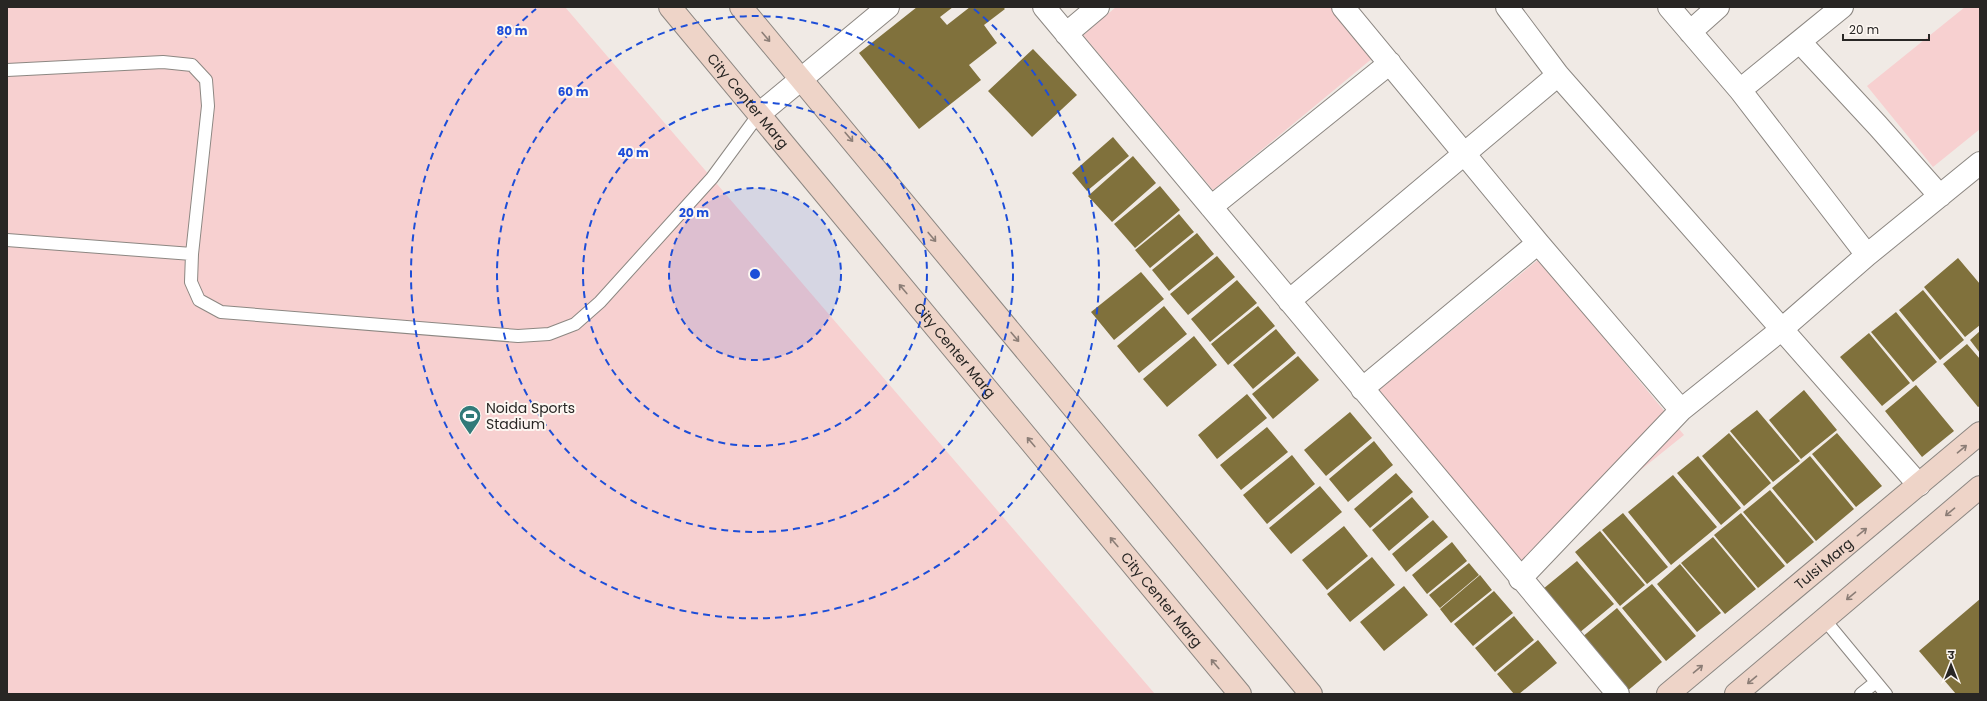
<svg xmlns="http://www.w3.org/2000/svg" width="1987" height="701" font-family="Poppins,'Noto Sans Devanagari',sans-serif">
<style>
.green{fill:#f7d0d0}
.building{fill:#80713c}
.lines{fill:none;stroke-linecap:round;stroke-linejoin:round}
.lane-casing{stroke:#8c8782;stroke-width:14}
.street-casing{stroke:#8c8782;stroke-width:24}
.secondary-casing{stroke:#8c8782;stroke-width:24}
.lane{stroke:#fff;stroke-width:12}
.street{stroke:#fff;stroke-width:22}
.secondary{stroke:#eed4c8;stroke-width:22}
.oneway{stroke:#8b7d76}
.ring{fill:none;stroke:#1d4ed8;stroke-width:2;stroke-dasharray:7 5}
.labels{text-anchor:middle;stroke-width:4;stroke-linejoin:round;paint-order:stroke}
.street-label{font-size:14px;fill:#282624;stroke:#fdf7f2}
.poi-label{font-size:14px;fill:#282624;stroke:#fdf7f2;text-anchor:start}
.centre{fill:#1d4ed8;stroke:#fdf7f2;stroke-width:2}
.ring-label{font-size:12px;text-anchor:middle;font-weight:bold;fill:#1d4ed8;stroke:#fdf7f2;stroke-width:4;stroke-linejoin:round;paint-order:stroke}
</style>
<rect width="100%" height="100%" fill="#f0eae5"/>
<path class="green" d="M7,7H565L1155,694H7Z
M1116,7H1332L1374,57L1213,190L1083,35Z
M1965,7H1980V129L1933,167L1867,86Z
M1539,259L1684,435L1523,565L1379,390Z"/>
<path class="building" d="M917,7H953L940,17L947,25L970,7H1003L1005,9L984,25L997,43L969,65L981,80L919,129L859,53Z
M1033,49L1077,95L1032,137L988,91Z
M1113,137L1129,156L1087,191L1072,173Z
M1133,156L1156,183L1112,222L1088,196Z
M1160,186L1180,210L1135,248L1114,224Z
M1179,214L1194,232L1150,268L1135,250Z
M1197,233L1214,254L1169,291L1152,270Z
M1217,256L1235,277L1188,315L1170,294Z
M1958,258L1980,284V325L1965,337L1924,287Z
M1141,272L1164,299L1114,340L1091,312Z
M1237,280L1257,303L1210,342L1191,319Z
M1923,290L1964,340L1940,360L1899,310Z
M1164,306L1187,334L1139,373L1117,346Z
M1258,306L1275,326L1228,365L1211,344Z
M1896,312L1937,362L1913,382L1871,332Z
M1276,329L1296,353L1253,389L1233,365Z
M1980,331V353L1970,340Z
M1869,333L1910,383L1882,406L1840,357Z
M1194,336L1217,365L1167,407L1143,379Z
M1967,344L1980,359V406L1978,407L1943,364Z
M1298,356L1319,380L1273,419L1252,394Z
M1916,385L1954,431L1922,457L1885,411Z
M1804,390L1837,430L1801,459L1769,420Z
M1247,394L1267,418L1217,459L1198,435Z
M1757,410L1800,461L1773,482L1730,431Z
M1350,412L1372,438L1326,476L1304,450Z
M1267,427L1288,452L1241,490L1220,465Z
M1729,433L1771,483L1744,506L1702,456Z
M1837,433L1882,486L1856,507L1812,454Z
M1374,441L1393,465L1348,502L1329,479Z
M1292,455L1315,484L1267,524L1243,495Z
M1698,456L1741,508L1721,525L1677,473Z
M1810,456L1854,509L1816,541L1772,488Z
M1396,473L1413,492L1370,528L1354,509Z
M1673,475L1717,527L1671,565L1628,512Z
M1320,486L1342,512L1291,554L1269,528Z
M1770,490L1814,542L1787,564L1743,512Z
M1412,497L1429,517L1389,551L1372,530Z
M1623,513L1668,567L1647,584L1602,530Z
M1741,513L1785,566L1758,588L1714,535Z
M1433,520L1448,537L1406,572L1392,554Z
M1344,526L1368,556L1327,590L1302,560Z
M1600,531L1645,585L1620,606L1575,552Z
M1713,537L1756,589L1725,614L1681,563Z
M1452,542L1467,561L1427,594L1412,575Z
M1372,557L1395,585L1350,622L1327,594Z
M1577,561L1614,604L1579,633L1543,589Z
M1469,563L1479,575L1440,608L1429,595Z
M1680,564L1721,613L1697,632L1657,584Z
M1480,575L1492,590L1451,623L1440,609Z
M1652,584L1696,636L1666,661L1622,608Z
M1404,586L1428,615L1384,651L1360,622Z
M1494,591L1513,613L1473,646L1454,624Z
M1980,599V694H1956L1919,651Z
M1617,608L1662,662L1626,692L1581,638Z
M1514,616L1534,640L1495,672L1475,648Z
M1538,640L1557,663L1519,694H1514L1497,674Z"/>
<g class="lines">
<g class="lane-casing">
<path id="lane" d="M7,70L163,62L192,65L206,80L208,106L192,254L191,282L199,300L221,312L518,336L549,334L575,324L600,302L712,178L759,114
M7,240L192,254
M1824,619L1886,694
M1861,694L1876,682"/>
</g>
<g class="street-casing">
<path id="street" d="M1044,7L1618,694
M1343,7L1538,243L1681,410
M1507,7L1558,75L1919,485
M1669,7L1740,90L1867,255
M1690,32L1718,7
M1066,34L1098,7
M1800,42L1878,126L1940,196
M1740,90L1842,7
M759,114L888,7
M1211,207L1390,63
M1289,301L1558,75
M1362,389L1538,243
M1520,579L1681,410L1782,329L1867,255L1980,163"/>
</g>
<g class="secondary-casing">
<g id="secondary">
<path id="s1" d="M670,7L1240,694"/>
<path d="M741,7L1311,694"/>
<path id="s2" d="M1668,694L1980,433"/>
<path d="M1736,694L1980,487"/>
</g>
</g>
<use href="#lane" class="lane"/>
<use href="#street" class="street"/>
<use href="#secondary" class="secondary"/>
</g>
<defs><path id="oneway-shaft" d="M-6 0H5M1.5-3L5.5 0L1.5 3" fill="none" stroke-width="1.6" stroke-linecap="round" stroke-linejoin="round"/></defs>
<g class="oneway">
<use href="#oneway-shaft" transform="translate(766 37) rotate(50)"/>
<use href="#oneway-shaft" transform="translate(849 137) rotate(50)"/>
<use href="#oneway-shaft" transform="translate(932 237) rotate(50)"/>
<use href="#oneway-shaft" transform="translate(903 289) rotate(-130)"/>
<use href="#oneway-shaft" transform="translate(1015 337) rotate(50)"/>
<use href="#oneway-shaft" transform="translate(1031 442) rotate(-130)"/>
<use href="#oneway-shaft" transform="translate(1962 449) rotate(-40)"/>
<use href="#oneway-shaft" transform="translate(1950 512) rotate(140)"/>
<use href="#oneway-shaft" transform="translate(1862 532) rotate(-39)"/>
<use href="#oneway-shaft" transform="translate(1114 542) rotate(-130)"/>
<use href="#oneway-shaft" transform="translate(1851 596) rotate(140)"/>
<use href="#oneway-shaft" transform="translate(1215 664) rotate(-130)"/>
<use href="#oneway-shaft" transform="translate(1698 669) rotate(-40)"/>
<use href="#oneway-shaft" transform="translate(1752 680) rotate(140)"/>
</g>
<circle cx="755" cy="274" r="86" fill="#1d4ed8" fill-opacity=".12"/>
<g class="ring">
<circle cx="755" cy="274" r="86"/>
<circle cx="755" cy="274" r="172"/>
<circle cx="755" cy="274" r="258"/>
<path d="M974 9A344 344 0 1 1 536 9"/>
</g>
<defs>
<g id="stadium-pin" transform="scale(1.15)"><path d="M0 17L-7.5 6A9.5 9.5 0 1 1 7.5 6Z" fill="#317a79" stroke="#fdf7f2"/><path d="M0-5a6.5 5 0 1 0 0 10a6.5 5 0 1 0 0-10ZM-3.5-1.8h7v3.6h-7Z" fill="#fff"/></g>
</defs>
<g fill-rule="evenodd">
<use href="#stadium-pin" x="470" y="416"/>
</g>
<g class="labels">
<g class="street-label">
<text dy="5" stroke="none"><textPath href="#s1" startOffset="122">City Center Marg</textPath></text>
<text dy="5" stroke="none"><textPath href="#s1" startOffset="446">City Center Marg</textPath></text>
<text dy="5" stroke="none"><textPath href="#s2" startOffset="203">Tulsi Marg</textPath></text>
<text dy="5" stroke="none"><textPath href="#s1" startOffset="770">City Center Marg</textPath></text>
</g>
<g class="poi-label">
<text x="486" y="413">Noida Sports<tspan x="486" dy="16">Stadium</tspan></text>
</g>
</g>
<circle cx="755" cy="274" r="6" class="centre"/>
<g class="ring-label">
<text x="512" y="35">80 m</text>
<text x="573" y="96">60 m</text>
<text x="633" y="157">40 m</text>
<text x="694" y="217">20 m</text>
</g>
<rect width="1987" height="701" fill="none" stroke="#282624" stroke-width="16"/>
<g transform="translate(1951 665)" stroke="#fdf7f2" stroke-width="3" paint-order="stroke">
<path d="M0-3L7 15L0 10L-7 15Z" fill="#282624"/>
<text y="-6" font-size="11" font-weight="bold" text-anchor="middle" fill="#282624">उ</text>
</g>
<path d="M1843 34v6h86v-6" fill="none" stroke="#282624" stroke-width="2"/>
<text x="1849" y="34" font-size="12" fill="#282624" stroke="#fdf7f2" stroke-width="3" paint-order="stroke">20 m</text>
</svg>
